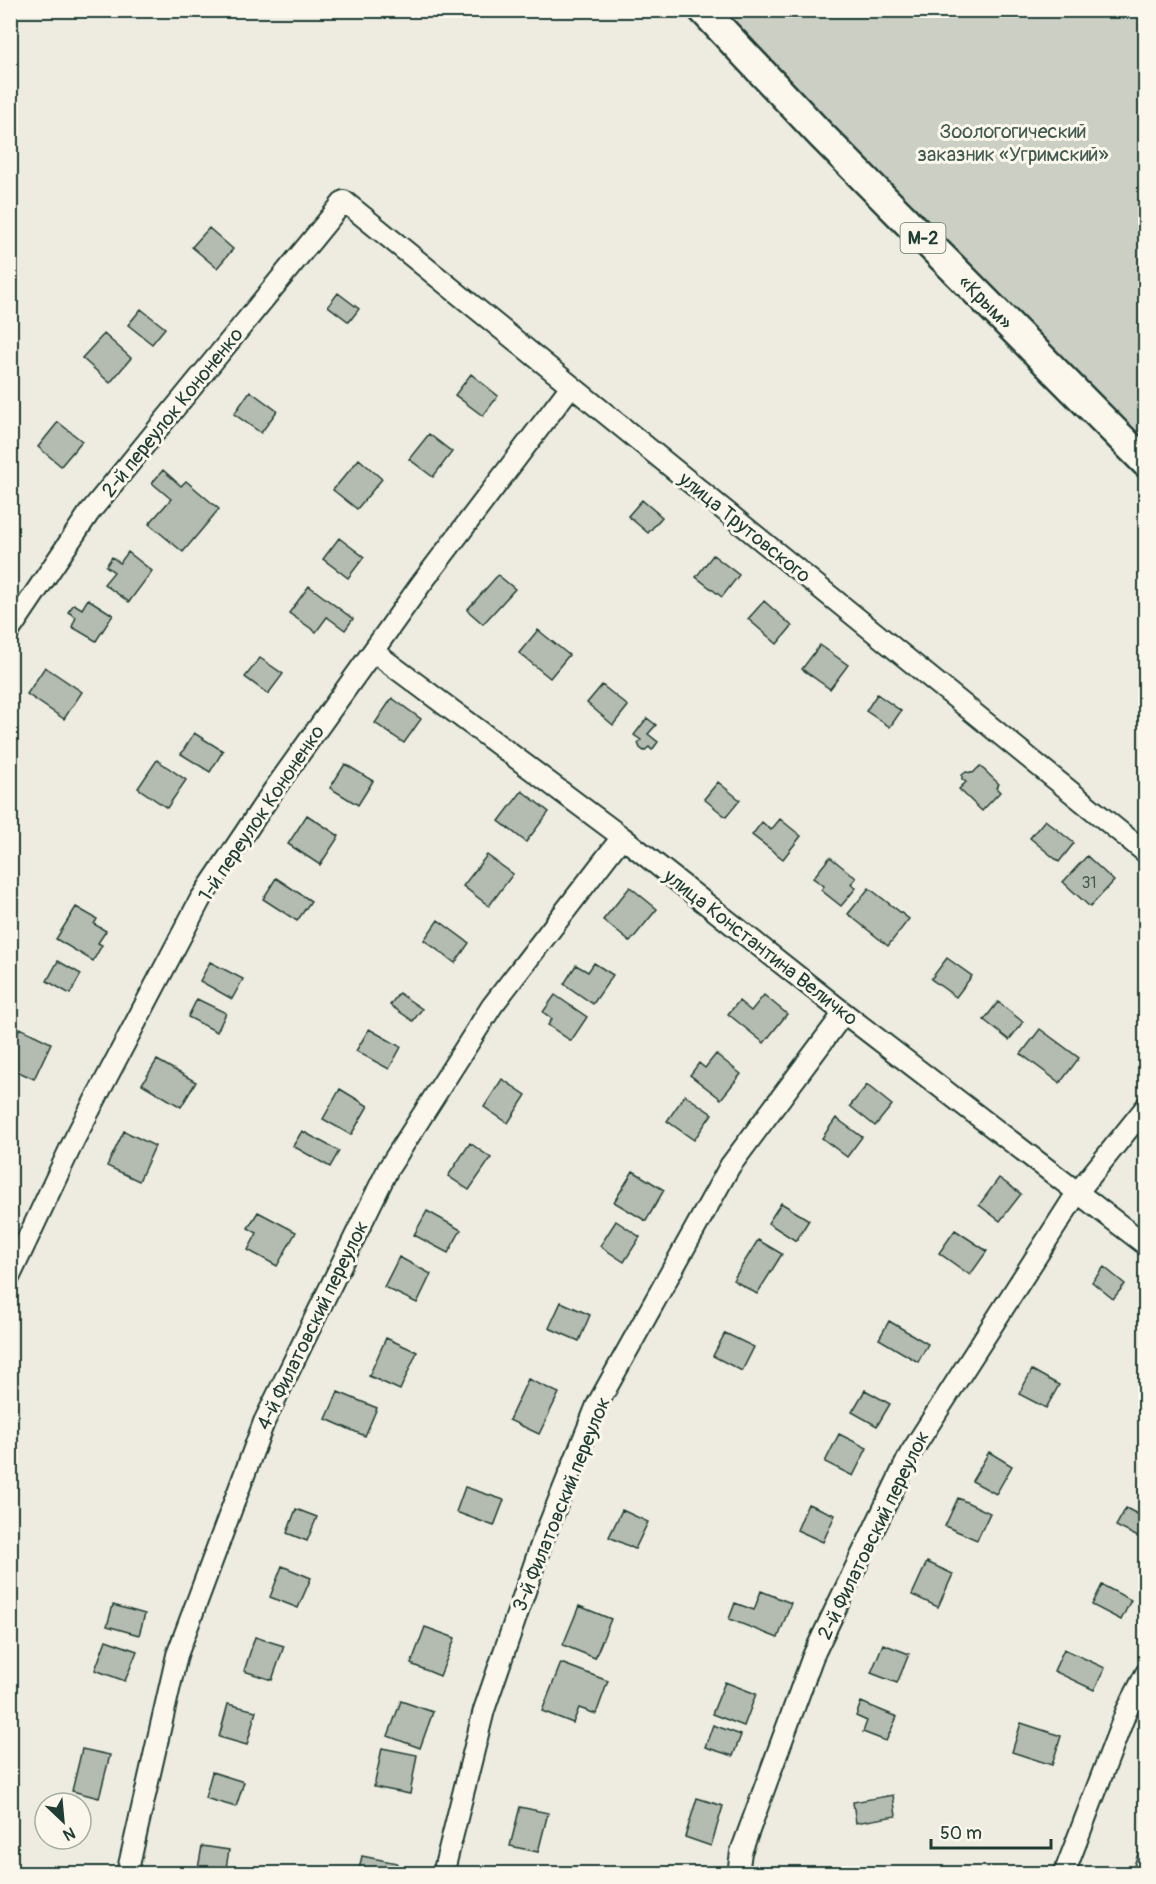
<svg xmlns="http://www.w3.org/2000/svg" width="1156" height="1884" font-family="Pangolin,sans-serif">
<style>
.green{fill:#cbcfc4;stroke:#75867c;stroke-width:1.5}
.building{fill:#b4bbb0;stroke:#1f3d34;stroke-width:1.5}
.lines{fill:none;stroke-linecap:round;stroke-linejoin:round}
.minor-casing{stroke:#1f3d34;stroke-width:24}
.highway-casing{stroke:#1f3d34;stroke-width:33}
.minor{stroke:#fbf7ec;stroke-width:20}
.highway{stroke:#fbf7ec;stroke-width:28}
.labels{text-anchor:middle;stroke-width:6;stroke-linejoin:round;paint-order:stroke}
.number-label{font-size:16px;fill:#445c53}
.shield{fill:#fbf7ec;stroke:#61756b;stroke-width:1.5}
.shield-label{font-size:18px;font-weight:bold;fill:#1f3d34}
.park-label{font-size:20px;fill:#415a51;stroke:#fbf7ec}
.street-label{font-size:20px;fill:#1f3d34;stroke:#fbf7ec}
</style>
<rect width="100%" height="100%" fill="#eeece1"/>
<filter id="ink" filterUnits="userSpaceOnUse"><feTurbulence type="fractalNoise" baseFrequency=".0167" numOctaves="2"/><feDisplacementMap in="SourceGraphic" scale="12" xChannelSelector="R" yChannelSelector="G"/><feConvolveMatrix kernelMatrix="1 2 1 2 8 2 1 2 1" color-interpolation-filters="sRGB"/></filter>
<g filter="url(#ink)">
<path class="green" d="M703,11H1145V463Z"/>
<path class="building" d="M209,228L233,249L217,268L192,247Z
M338,293L359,309L349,322L328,306Z
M141,309L165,328L152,344L128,325Z
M104,334L131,358L110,383L82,358Z
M471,374L498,396L483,416L455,395Z
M250,391L277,411L261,433L234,414Z
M58,422L82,441L61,466L38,447Z
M429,434L452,452L433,477L409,459Z
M359,459L382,479L357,509L333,490Z
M163,470L181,486L186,481L219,509L183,552L149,524L171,499L152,483Z
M642,500L662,517L648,533L628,516Z
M339,538L364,557L348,578L323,559Z
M128,552L152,571L129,602L104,584L114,572L106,566L112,557L120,563Z
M713,555L739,575L722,597L696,577Z
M498,575L515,589L483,624L467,610Z
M309,586L353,619L345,630L327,617L316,632L289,613Z
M88,599L113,615L96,641L72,627L76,617L68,612L74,604L82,609Z
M764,601L792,626L777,644L748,619Z
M538,630L569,655L550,678L519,653Z
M820,645L848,665L830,689L802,669Z
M260,658L283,674L268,694L245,677Z
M45,667L82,692L64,719L27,694Z
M602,685L628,706L613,725L587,703Z
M877,694L901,711L890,727L866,711Z
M392,698L421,719L404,743L375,723Z
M647,718L656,725L648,734L658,742L652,750L649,747L644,751L640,748L638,743L641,740L634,735Z
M194,733L223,751L210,772L181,754Z
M157,760L186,780L167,808L138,788Z
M345,764L373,781L358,805L330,788Z
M980,766L999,784L996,788L1000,792L982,811L959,789L966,782L962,779V775L966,772L973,773Z
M718,782L740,800L726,817L704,799Z
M522,791L549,812L526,842L499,821Z
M307,815L339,836L320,865L288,844Z
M780,819L801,836L783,859L752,835L762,822L771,830Z
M1045,820L1074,843L1059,862L1030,838Z
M487,855L513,874L489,906L463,886Z
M1087,856L1114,881L1090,907L1063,882Z
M830,857L856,878L851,884L856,888L841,906L821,890L824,886L813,878Z
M276,878L311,901L297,921L263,899Z
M630,887L657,909L630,942L603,920Z
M869,888L909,919L888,946L848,914Z
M76,907L97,919L94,924L106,931L98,943L102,945L93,961L56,939Z
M438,920L469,943L455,963L424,940Z
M947,958L972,976L956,997L931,979Z
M58,961L81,974L70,994L47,981Z
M210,962L243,979L232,999L200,981Z
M594,963L613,975L593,1004L564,984L576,965L588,972Z
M399,993L422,1009L413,1021L390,1005Z
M555,995L587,1017L571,1041L548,1025L552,1019L543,1012Z
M764,995L787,1014L764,1043L728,1014L739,1001L751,1011Z
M197,999L226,1013L217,1032L188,1017Z
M998,1002L1023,1022L1009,1040L984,1020Z
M20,1028L51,1043L34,1079L10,1068V1048Z
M369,1029L401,1047L389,1069L356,1051Z
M1040,1029L1079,1058L1060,1083L1021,1054Z
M716,1054L741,1074L721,1099L690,1075L699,1063L705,1068Z
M157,1060L196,1082L181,1107L142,1084Z
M502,1079L526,1095L508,1123L484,1107Z
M867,1085L892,1105L875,1126L850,1106Z
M340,1089L368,1106L351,1135L323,1119Z
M685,1095L712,1114L694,1140L667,1121Z
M836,1118L862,1137L847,1157L822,1138Z
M124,1131L155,1146L139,1181L107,1166Z
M302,1131L339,1151L330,1167L293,1146Z
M470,1143L491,1158L469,1190L448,1176Z
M633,1171L664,1190L646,1221L614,1202Z
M999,1178L1021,1194L1000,1221L979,1205Z
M781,1203L809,1220L796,1241L768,1223Z
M427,1211L461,1230L448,1253L414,1235Z
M258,1212L296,1232L277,1266L248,1250L257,1233L248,1228Z
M616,1221L640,1237L624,1262L600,1246Z
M955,1230L987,1251L970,1275L939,1253Z
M758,1240L782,1254L757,1294L733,1280Z
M399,1257L431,1274L417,1303L384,1287Z
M1104,1267L1125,1284L1113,1299L1092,1282Z
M561,1302L590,1315L579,1341L549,1328Z
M889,1321L928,1344L918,1362L879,1339Z
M725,1333L754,1347L742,1371L713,1356Z
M386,1338L417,1352L400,1390L369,1376Z
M1032,1370L1059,1385L1046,1408L1019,1394Z
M528,1379L559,1393L539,1434L509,1420Z
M865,1390L890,1404L877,1426L852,1412Z
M338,1392L377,1408L365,1436L326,1419Z
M839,1434L867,1448L853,1476L825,1462Z
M989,1452L1012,1466L996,1494L972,1481Z
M465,1487L504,1500L494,1526L456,1512Z
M958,1498L990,1513L977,1540L945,1526Z
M808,1504L835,1515L823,1542L797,1530Z
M1126,1508L1143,1517L1146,1512V1541L1116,1526Z
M296,1509L317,1517L307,1541L287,1533Z
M622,1510L648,1522L635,1549L609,1537Z
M927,1562L953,1574L938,1607L912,1595Z
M282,1566L311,1578L298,1608L270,1597Z
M1102,1585L1131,1600L1121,1620L1092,1605Z
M761,1591L791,1603L778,1638L729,1619L735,1603L754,1610Z
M113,1605L145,1614L139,1635L107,1626Z
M579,1606L611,1619L595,1658L563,1645Z
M425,1627L455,1638L440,1676L411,1664Z
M255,1637L284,1646L272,1680L244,1671Z
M106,1640L137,1651L125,1681L95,1670Z
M883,1644L909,1654L897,1683L871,1673Z
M1064,1649L1105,1668L1094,1690L1054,1671Z
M561,1663L608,1681L596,1714L579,1708L573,1723L542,1711Z
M725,1682L756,1694L744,1726L712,1714Z
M401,1701L433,1712L420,1748L388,1736Z
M861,1702L897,1717L886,1741L863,1732L867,1721L856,1716Z
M228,1704L256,1711L247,1745L219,1737Z
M1021,1723L1061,1736L1052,1765L1012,1752Z
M713,1725L741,1735L733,1756L705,1747Z
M382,1748L417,1755L410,1794L374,1787Z
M82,1749L110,1755L99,1798L72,1791Z
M212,1772L244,1782L236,1807L205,1798Z
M893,1795L896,1816L856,1823L853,1802Z
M697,1798L723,1806L711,1846L685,1837Z
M520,1807L548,1813L538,1852L510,1846Z
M202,1846L229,1850L225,1874H197Z
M1138,1854L1146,1857V1874H1131Z
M362,1856L397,1863L395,1874H358Z
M668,1868L686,1874H667Z"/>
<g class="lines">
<g class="minor-casing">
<path id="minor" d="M10,630L89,513L344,201L1146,853
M374,652L622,837L844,1013L1146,1245
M10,1276L75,1138L200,900L273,791L421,584L571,386
M127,1874L177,1655L264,1422L388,1169L492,1006L622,837
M443,1874L484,1710L542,1542L597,1405L730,1166L844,1013
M738,1874L741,1852L813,1656L910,1454L1077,1193L1146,1107
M1064,1874L1126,1712L1146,1673"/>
</g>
<g class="highway-casing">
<path id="highway" d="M703,10L821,135L1146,463"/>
</g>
<use href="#minor" class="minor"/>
<use href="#highway" class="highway"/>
</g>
</g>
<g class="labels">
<g class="number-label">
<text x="1089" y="888">31</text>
</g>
<rect class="shield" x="900.5" y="223" width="45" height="30" rx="4.5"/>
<g class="shield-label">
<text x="923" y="244">М-2</text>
</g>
<g class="park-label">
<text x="1013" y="138">Зоологогический<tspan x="1013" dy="23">заказник «Угримский»</tspan></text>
</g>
<g class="street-label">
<text transform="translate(986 302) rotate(45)" y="7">«Крым»</text>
<text transform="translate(172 412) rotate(-51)" y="7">2-й переулок Кононенко</text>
<text transform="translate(745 527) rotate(39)" y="7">улица Трутовского</text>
<text transform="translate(261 813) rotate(-56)" y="7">1-й переулок Кононенко</text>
<text transform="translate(761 947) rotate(38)" y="7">улица Константина Величко</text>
<text transform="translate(312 1325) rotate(-64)" y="7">4-й Филатовский переулок</text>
<text transform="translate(561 1504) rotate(-68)" y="7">3-й Филатовский переулок</text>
<text transform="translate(873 1535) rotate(-64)" y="7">2-й Филатовский переулок</text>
</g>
</g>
<rect width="1156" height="1884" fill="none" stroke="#fbf7ec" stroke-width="36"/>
<rect x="18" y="18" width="1120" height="1848" fill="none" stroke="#1f3d34" stroke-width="2" filter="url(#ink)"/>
<g transform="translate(63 1821) rotate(154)"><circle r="28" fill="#fbf7ec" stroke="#a3ada2" stroke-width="1.5"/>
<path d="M0-4.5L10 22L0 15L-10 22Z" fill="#1f3d34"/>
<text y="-9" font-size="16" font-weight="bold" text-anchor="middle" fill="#1f3d34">N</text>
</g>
<path d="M931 1839v9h120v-9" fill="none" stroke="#1f3d34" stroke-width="3"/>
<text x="940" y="1839" font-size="18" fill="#1f3d34" stroke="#fbf7ec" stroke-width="4.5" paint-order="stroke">50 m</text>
</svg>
